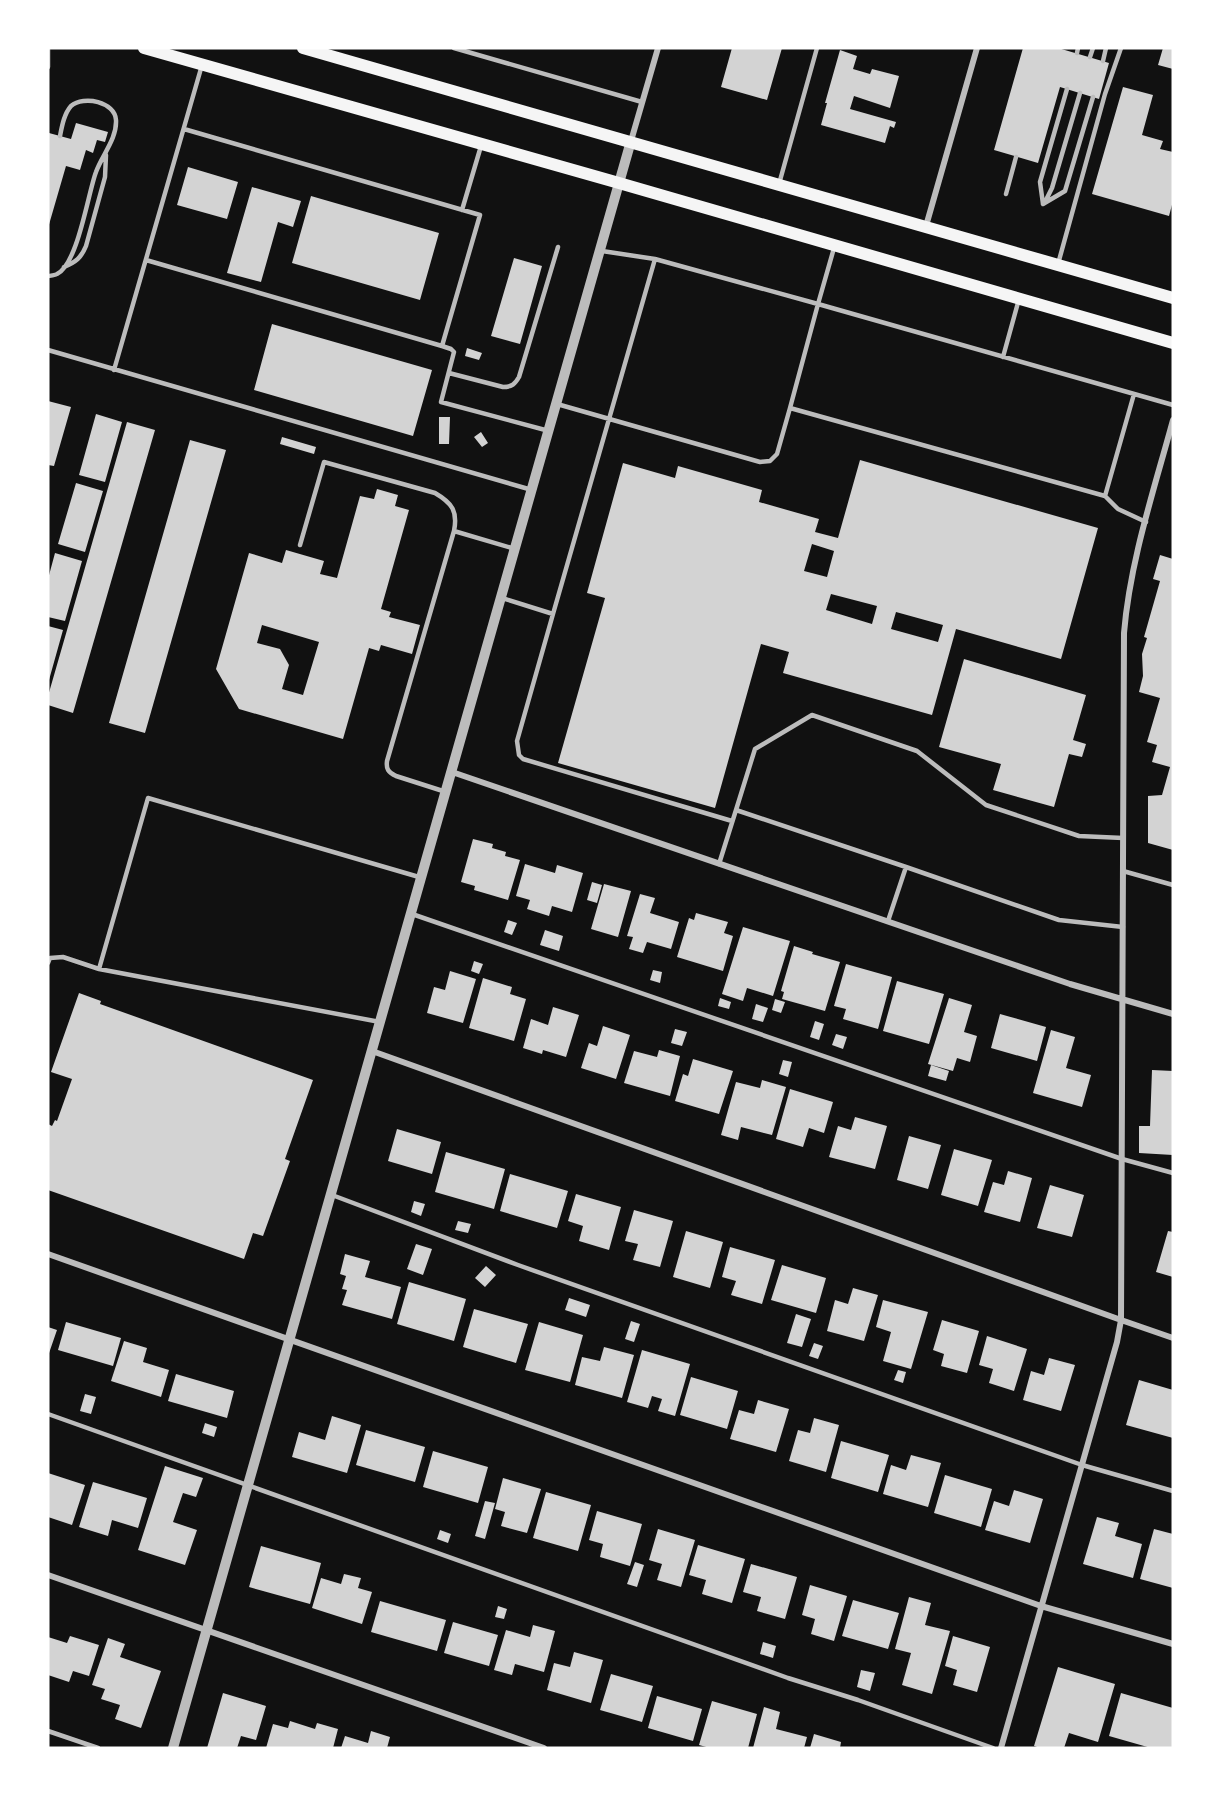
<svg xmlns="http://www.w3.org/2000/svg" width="1221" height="1796" font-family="Inter,sans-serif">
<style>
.building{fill:#d3d3d3;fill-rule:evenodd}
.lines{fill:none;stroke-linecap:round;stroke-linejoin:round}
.service{stroke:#bcbcbc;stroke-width:4.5}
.minor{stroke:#bcbcbc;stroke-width:6}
.tertiary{stroke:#bcbcbc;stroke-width:10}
.secondary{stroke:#f5f5f5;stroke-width:12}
</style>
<rect width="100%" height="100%" fill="#111"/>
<path class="building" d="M732,48H782L767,100L721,87Z
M1023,48H1058L1109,63L1099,99L1060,87L1038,163L994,150Z
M1163,48H1173V69L1158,65Z
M840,50L857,56L853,69L870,74L872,69L899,76L890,108L854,96L850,109L896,122L894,128L890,126L885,143L821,125L827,103H825Z
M1123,87L1153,95L1142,135L1163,141L1160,149L1173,152V201L1169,216L1092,194Z
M76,123L108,132L105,142L97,140L93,153L86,150L80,170L66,166L48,228V136L49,133L71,139Z
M188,167L238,182L227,219L177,205Z
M252,187L301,201L293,227L278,222L261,282L227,273Z
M311,196L439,233L420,300L292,263Z
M514,258L542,266L520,344L491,336Z
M272,324L432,370L413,436L254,390Z
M467,348L482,353L479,360L465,356Z
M48,401L71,407L54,466L48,465Z
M96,414L122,422L105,482L79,475Z
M439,417H450L449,444H439Z
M127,422L155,430L73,713L48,705V696Z
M481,432L488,443L482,447L474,437Z
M282,437L316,447L314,454L280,444Z
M190,440L226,450L145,733L109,723Z
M860,460L1098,528L1061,659L956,629L932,715L783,673L789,652L761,644L715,808L558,763L605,598L587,593L623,463L675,478L678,466L762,490L759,502L819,519L815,532L838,538ZM812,544L834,551L827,577L804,571ZM831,594L877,606L872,624L826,610ZM896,612L943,625L938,642L891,629Z
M76,483L103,491L85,552L58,544Z
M377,489L398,495L395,506L409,510L381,609L391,612L389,617L420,625L412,654L381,645L379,651L369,648L343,739L239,709L216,669L249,553L282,563L286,550L324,561L320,574L337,578L360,496L374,499ZM262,625L319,642L303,695L282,689L289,665L280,649L257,643Z
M55,553L82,561L65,621L48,617V579Z
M1160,555L1173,559V850L1148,843V796L1162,795L1170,767L1152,762L1157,745L1147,742L1160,698L1139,692L1143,676L1142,654L1147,638L1144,637L1160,581L1153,579Z
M48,626L63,630L49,680H48Z
M964,659L1086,695L1073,740L1086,744L1082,757L1069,754L1054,807L993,790L1001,764L939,747Z
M473,839L493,844L492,848L506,852L505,856L520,860L508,900L474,890L475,886L461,882Z
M525,864L555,873L557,865L583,873L572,912L552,906L549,916L527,909L530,900L516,896Z
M592,882L602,885L597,903L587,900Z
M604,884L631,891L618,937L591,929Z
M640,894L655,898L650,913L679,922L671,949L647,942L643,953L629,949L633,937L627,936Z
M696,913L728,922L724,933L733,936L723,971L677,957L689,918L694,920Z
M508,920L517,923L512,935L504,932Z
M743,927L790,941L773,996L747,988L743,1001L722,994Z
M545,930L563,936L559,951L540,945Z
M794,946L813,952L812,954L840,962L825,1011L782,999L784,992L781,991Z
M474,961L483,964L479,974L471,971Z
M846,964L892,977L878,1029L843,1019L846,1009L834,1006Z
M653,970L662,972L660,983L650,980Z
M450,971L476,979L463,1023L427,1013L434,987L445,990Z
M483,978L512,987L510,994L526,999L514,1041L469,1028Z
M897,981L944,994L929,1044L883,1031Z
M79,993L101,1001L100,1004L313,1080L285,1159L290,1161L263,1236L253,1233L244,1259L48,1190V1124L52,1126L55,1120L57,1121L72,1079L51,1072Z
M720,998L731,1002L729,1009L718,1006Z
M949,998L972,1005L964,1032L977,1036L970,1062L957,1058L953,1071L928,1064Z
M775,999L785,1002L781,1013L772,1010Z
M756,1004L768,1008L763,1022L752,1019Z
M553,1007L579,1015L566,1057L543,1050L542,1054L523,1048L531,1019L548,1025Z
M1000,1014L1046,1027L1037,1061L991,1048Z
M815,1021L824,1024L819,1040L810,1037Z
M603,1026L630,1035L616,1079L581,1068L589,1043L597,1046Z
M675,1029L687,1032L682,1046L671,1043Z
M1051,1030L1075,1037L1066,1068L1091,1075L1082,1107L1033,1093Z
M836,1034L847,1037L843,1049L832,1045Z
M659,1050L680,1056L670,1096L624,1083L634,1051L657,1057Z
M693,1059L733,1071L719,1114L675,1101L683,1074L688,1076Z
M783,1060L792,1062L788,1077L779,1074Z
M931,1065L949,1071L946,1081L928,1076Z
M1152,1070L1173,1071V1155L1139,1153V1126H1150Z
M762,1080L786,1087L772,1135L741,1127L738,1140L721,1135L736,1082L760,1088Z
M790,1089L833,1102L824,1133L809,1128L803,1147L776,1139Z
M855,1117L887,1126L875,1169L829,1157L838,1126L851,1130Z
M397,1129L441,1142L432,1174L388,1161Z
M909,1136L941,1145L928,1189L897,1180Z
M954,1149L992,1160L978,1206L941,1195Z
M446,1152L505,1169L494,1209L435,1192Z
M1008,1171L1032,1178L1020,1222L984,1212L993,1182L1004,1185Z
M510,1174L568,1191L557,1228L500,1211Z
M1050,1185L1084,1195L1072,1237L1037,1228Z
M576,1194L621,1207L609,1250L579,1241L583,1226L568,1221Z
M414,1201L425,1204L421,1216L411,1212Z
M634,1210L673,1221L660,1267L633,1260L638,1244L625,1241Z
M458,1221L471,1224L468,1233L455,1230Z
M686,1231L723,1242L710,1288L673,1277Z
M1168,1231L1173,1232V1277L1156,1272Z
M416,1244L432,1249L423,1275L407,1269Z
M730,1247L775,1260L762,1304L731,1295L736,1281L722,1277Z
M345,1254L370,1261L365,1277L401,1287L392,1319L342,1305L347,1290L342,1289L346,1276L340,1274Z
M782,1265L826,1278L816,1313L771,1300Z
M486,1266L496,1275L485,1287L475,1278Z
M409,1282L466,1299L454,1341L397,1324Z
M853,1288L878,1295L864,1341L827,1331L835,1300L848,1304Z
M569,1298L590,1305L586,1317L565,1310Z
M883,1300L928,1312L911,1369L883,1361L891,1332L876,1327Z
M474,1309L528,1324L516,1363L463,1347Z
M796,1314L811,1319L802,1347L787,1343Z
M942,1320L979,1331L967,1373L941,1366L944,1354L933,1350Z
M631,1321L640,1324L634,1342L625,1339Z
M66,1322L121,1338L113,1366L58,1350Z
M539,1322L583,1335L570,1382L525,1370Z
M48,1327L57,1330L48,1356Z
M987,1336L1027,1349L1014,1391L989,1383L993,1369L979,1365Z
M124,1341L147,1348L143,1362L169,1370L161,1397L111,1381Z
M814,1343L823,1346L818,1359L809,1356Z
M604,1347L634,1355L622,1398L575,1385L582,1357L600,1361Z
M642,1350L690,1364L675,1416L658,1411L662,1399L652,1396L648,1408L627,1402Z
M1049,1358L1075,1365L1061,1411L1023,1400L1031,1371L1044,1375Z
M898,1370L906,1372L903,1383L894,1380Z
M176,1374L234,1391L227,1418L168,1401Z
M691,1377L738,1391L727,1429L680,1415Z
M1139,1380L1173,1390V1438L1126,1425Z
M85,1394L96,1397L91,1414L80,1411Z
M758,1400L789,1409L776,1452L730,1439L739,1410L754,1414Z
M332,1416L361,1425L347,1473L292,1457L299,1432L325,1440Z
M814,1418L839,1425L826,1472L789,1461L798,1430L810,1433Z
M205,1423L217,1427L214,1437L202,1433Z
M366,1430L425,1447L415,1482L356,1465Z
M841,1441L889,1455L878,1492L831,1478Z
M433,1451L488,1467L478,1503L423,1487Z
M911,1455L941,1463L928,1507L883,1494L891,1465L906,1470Z
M165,1466L203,1478L196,1497L183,1493L173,1522L197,1530L185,1565L138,1550Z
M48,1473L85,1485L72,1525L48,1517Z
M945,1475L992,1489L981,1527L934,1513Z
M503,1478L541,1489L527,1533L501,1526L505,1512L495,1509Z
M93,1482L147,1498L138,1528L112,1520L108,1536L79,1527Z
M1014,1490L1043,1499L1030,1543L985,1530L994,1501L1009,1506Z
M546,1492L591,1505L578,1551L533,1538Z
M485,1501L495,1503L485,1539L475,1536Z
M597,1511L642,1524L630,1566L600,1557L603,1544L589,1540Z
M1097,1517L1119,1523L1115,1536L1142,1544L1133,1578L1083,1564Z
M658,1529L695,1540L681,1587L657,1580L662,1564L649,1560Z
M1154,1529L1173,1534V1588L1140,1579Z
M440,1530L451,1534L448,1543L437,1539Z
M698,1545L745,1559L732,1603L702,1594L706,1580L689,1575Z
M261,1546L321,1563L310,1604L249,1587Z
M635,1562L644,1565L637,1587L627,1584Z
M751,1564L797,1577L785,1619L757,1611L761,1597L743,1592Z
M344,1574L361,1578L358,1588L372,1592L362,1624L312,1608L321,1578L341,1584Z
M810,1585L847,1596L834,1641L811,1634L815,1619L802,1615Z
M909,1597L931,1603L925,1625L950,1631L932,1694L902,1685L911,1653L895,1649Z
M853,1600L899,1613L888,1649L842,1636Z
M380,1601L446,1620L437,1651L371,1632Z
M498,1606L507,1609L504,1619L495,1617Z
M453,1622L498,1635L489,1666L444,1653Z
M533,1625L555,1631L544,1672L515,1664L512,1675L494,1670L506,1630L530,1637Z
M70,1636L99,1645L89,1676L73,1671L69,1682L48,1675V1637L67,1643Z
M953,1636L990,1647L977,1692L953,1685L957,1670L945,1666Z
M108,1638L125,1644L120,1657L161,1671L141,1728L115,1719L120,1705L101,1699L105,1689L92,1685Z
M763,1642L776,1646L773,1658L760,1654Z
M574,1652L603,1660L591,1703L547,1690L554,1663L570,1667Z
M1058,1667L1115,1684L1098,1742L1069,1733L1064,1748H1040L1034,1746Z
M861,1670L875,1673L870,1691L857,1687Z
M611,1674L653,1686L642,1722L600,1710Z
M223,1693L266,1706L256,1740L241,1736L237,1748H207Z
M1121,1693L1173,1708V1748H1151L1109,1736Z
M657,1696L702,1709L693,1741L648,1728Z
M712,1701L757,1714L748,1748H710L699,1745Z
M764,1707L780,1712L776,1729L807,1737L804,1748H753Z
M290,1721L315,1729L317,1723L338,1729L333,1748H266L273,1724L288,1728Z
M371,1731L390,1737L387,1748H341L345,1736L368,1743Z
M814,1734L841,1742L840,1748H810Z"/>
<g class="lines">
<path class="service" d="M454,48L642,102
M1077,53L1078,48
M1090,57L1093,48
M1103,61L1106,48
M48,67V48
M779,184L817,48
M1006,194L1016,157
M1045,202L1052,188L1080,93
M1043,204L1065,191L1093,97
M1043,204L1040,182L1067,89
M462,210L481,146
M834,248L818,304L1173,405
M655,259L818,304L790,408
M146,260L442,346L480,215L184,129
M1058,264L1105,94L1121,48
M64,267C76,262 81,258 86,246L105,177L106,155
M48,276C49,276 56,275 57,274C78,264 88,193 96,172C102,155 117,139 116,120C115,102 84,95 71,106C64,114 62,126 60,136
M442,346L451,349L454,352L441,402L549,431
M48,350L532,490
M1003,357L1019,299
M114,370L202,65
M449,373L503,387C512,387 515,384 519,377L558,247
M557,404L760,462L770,461L777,454L790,408L1105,496L1118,509L1146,522
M1105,496L1134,394
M300,545L324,462L435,493C452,503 458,511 454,531L515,549
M502,598L553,614L655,259L602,251
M553,614L517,741L519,755L523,759L732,821
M446,792L396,776C388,772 386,769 387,761L454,531
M736,810L755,749L812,715L917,751L986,805L1079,836L1123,838
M719,864L736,810L906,867L888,921
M906,867L1059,920L1123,927
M1123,871L1173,885
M412,914L1122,1159L1173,1173
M48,963L50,958L63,957L99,969L380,1022
M99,969L148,798L419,877
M332,1195L518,1265L1082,1465L1173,1491
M48,1414L788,1678L858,1700L993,1748
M48,1731L98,1748"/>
<path class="minor" d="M631,141L658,48
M926,226L977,48
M452,772L1070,984L1173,1014
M372,1051L1121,1320L1173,1338
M48,1254L1041,1606L1173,1644
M48,1575L544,1748
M1001,1748L1117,1342L1121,1320L1124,633C1130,561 1154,490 1173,420"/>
<path class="tertiary" d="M173,1748L631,141"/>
<path class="secondary" d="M144,48L619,183L1173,343
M303,48L1173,298"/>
</g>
<rect width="1221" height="1796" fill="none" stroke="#ffffff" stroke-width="99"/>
</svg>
